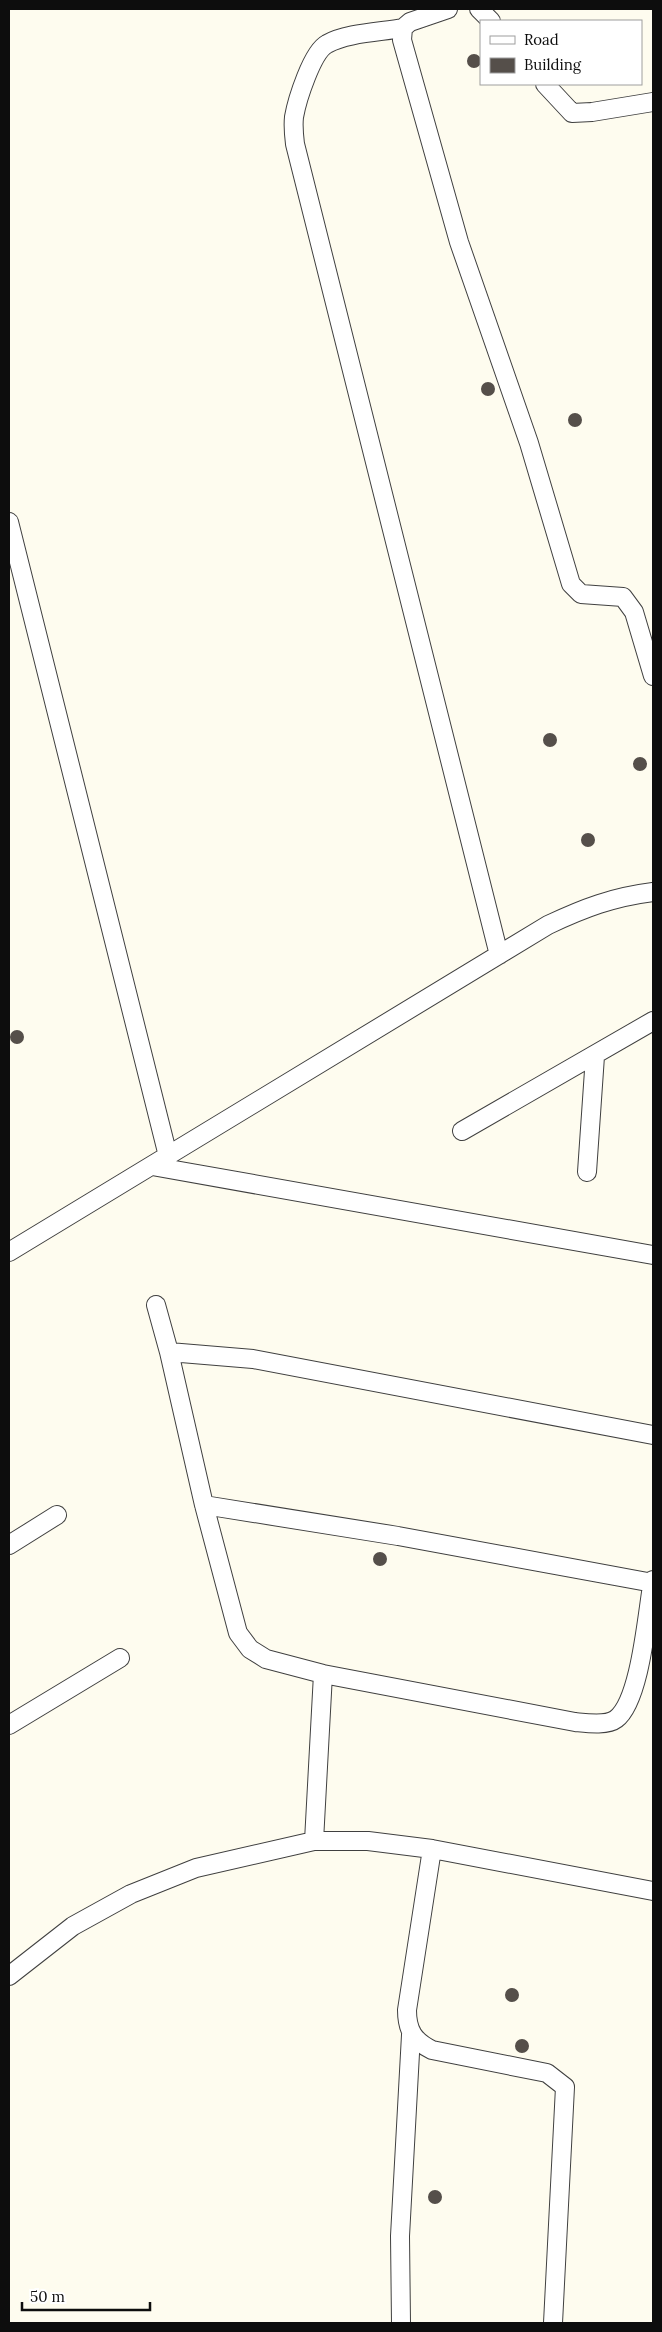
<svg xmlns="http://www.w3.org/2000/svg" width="662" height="2332" font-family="Lora,serif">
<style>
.building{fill:#554f4a}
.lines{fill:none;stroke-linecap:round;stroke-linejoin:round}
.minor-casing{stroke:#404040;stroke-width:20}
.minor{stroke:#fff;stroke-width:18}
</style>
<rect width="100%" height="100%" fill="#fefcef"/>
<path class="building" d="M467 61a7 7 0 1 1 14 0a7 7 0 1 1-14 0Z
M481 389a7 7 0 1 1 14 0a7 7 0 1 1-14 0Z
M568 420a7 7 0 1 1 14 0a7 7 0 1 1-14 0Z
M543 740a7 7 0 1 1 14 0a7 7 0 1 1-14 0Z
M633 764a7 7 0 1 1 14 0a7 7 0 1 1-14 0Z
M581 840a7 7 0 1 1 14 0a7 7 0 1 1-14 0Z
M10 1037a7 7 0 1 1 14 0a7 7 0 1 1-14 0Z
M373 1559a7 7 0 1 1 14 0a7 7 0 1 1-14 0Z
M505 1995a7 7 0 1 1 14 0a7 7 0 1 1-14 0Z
M515 2046a7 7 0 1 1 14 0a7 7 0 1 1-14 0Z
M428 2197a7 7 0 1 1 14 0a7 7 0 1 1-14 0Z"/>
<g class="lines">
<g class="minor-casing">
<path id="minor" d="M448,9L410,22L403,28C381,32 346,33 327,44C312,52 297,100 294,117C293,126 294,136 295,144L499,955
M479,9L491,21
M403,28L402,40L459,242L529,443L571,584L581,594L623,597L634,612L653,676
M545,84L572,113L592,112L653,102
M9,522L168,1156
M462,1131L653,1021
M152,1166L653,1255
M587,1172L595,1056
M9,1252L548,925C584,908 613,897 653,892
M156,1305L169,1352L204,1505L238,1633L250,1649L266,1659L323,1674L575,1722C586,1723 607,1726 616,1719C641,1700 647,1612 653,1580
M169,1352L253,1359L653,1435
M204,1505L398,1536L653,1583
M9,1545L57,1515
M9,1725L120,1658
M314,1841L323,1674
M432,1849L407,2010C407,2031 414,2041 432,2050L547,2073L565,2087L553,2323
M9,1976L73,1926L131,1894L196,1868L314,1841H368L432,1849L653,1891
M401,2323L400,2236L411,2035"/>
</g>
<use href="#minor" class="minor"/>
</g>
<rect width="662" height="2332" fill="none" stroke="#0d0d0d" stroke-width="20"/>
<rect x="480" y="20" width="162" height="65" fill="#ffffff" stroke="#9e9e9e"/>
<rect x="490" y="36" width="25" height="8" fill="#ffffff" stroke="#9e9e9e"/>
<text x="524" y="45" font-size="15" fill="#0d0d0d">Road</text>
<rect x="490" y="58" width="25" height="15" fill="#554f4a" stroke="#9e9e9e"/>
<text x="524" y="70" font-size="15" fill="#0d0d0d">Building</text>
<path d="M22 2302v8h128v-8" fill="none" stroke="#0d0d0d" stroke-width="2.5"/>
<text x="30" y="2302" font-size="15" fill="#0d0d0d" stroke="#ffffff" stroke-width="4" paint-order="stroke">50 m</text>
</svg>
